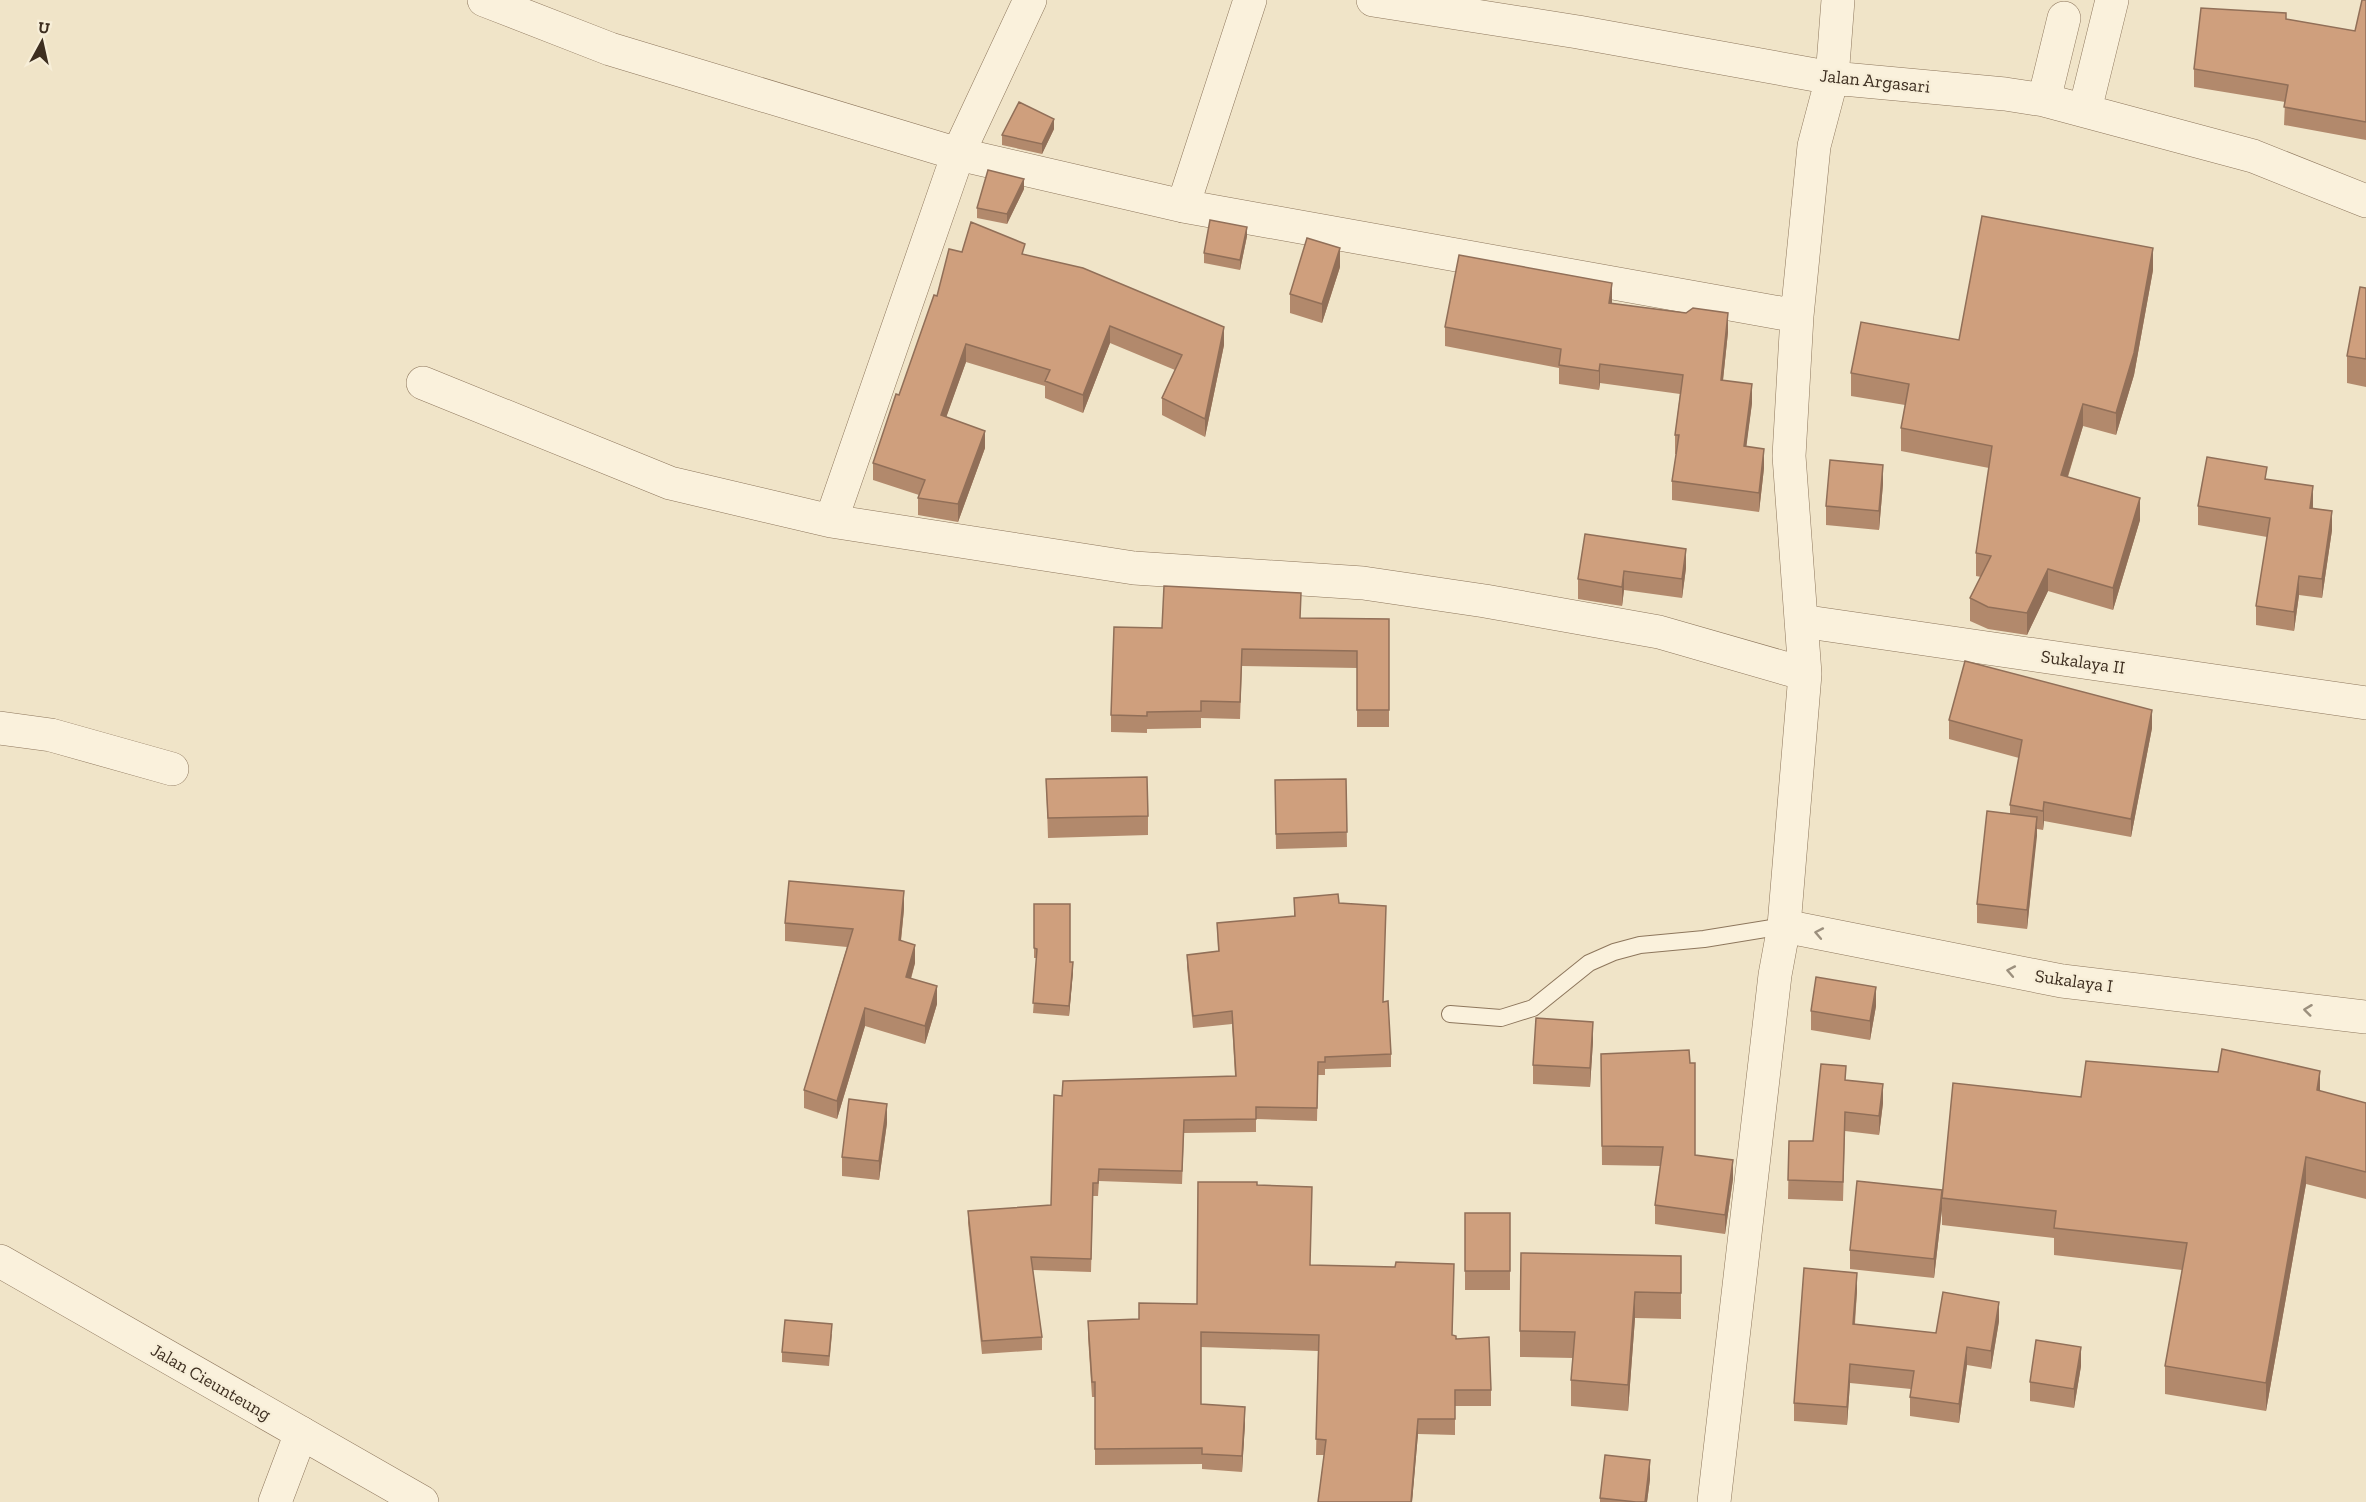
<svg xmlns="http://www.w3.org/2000/svg" width="2366" height="1502" font-family="'Zilla Slab',serif">
<style>
.lines{fill:none;stroke-linecap:round;stroke-linejoin:round}
.service-casing{stroke:#8d765c;stroke-width:18}
.minor-casing{stroke:#8d765c;stroke-width:34}
.tertiary-casing{stroke:#8d765c;stroke-width:34}
.service{stroke:#faf1dc;stroke-width:16}
.minor{stroke:#faf1dc;stroke-width:33}
.tertiary{stroke:#faf1dc;stroke-width:33}
.wall{fill:#b2896c}
.shaded-wall{fill:#916f58}
.building{fill:#cf9f7d;stroke:#916f58;stroke-width:1.5}
.oneway{stroke:#9c907e}
.labels{text-anchor:middle;stroke-width:4.5;stroke-linejoin:round;paint-order:stroke}
.street-label{font-size:18px;fill:#3d2e20;stroke:#f7eed8}
</style>
<rect width="100%" height="100%" fill="#f0e4c8"/>
<g class="lines">
<g class="service-casing">
<path id="service" d="M1450,1014L1501,1018L1533,1008L1589,963L1614,952L1640,945L1704,939L1784,926"/>
</g>
<g class="minor-casing">
<path id="minor" d="M484,0L610,49L958,154L1183,206L1797,316
M1030,0L958,154L831,521L1134,568L1363,583L1485,601L1659,632L1805,674
M1373,0L1578,32L1832,78L2005,94L2044,100L2253,156L2366,201
M2044,100L2064,18
M2085,110L2112,0
M1183,206L1250,0
M423,383L670,483L831,521
M1801,621L2366,703
M0,728L51,735L172,769
M1784,926L2062,981L2366,1017
M275,1502L301,1433
M1714,1502L1775,975L1784,926L1805,674L1789,456L1797,316L1814,146L1832,78L1838,0"/>
</g>
<g class="tertiary-casing">
<path id="tertiary" d="M0,1261L422,1502"/>
</g>
<use href="#service" class="service"/>
<use href="#minor" class="minor"/>
<use href="#tertiary" class="tertiary"/>
</g>
<path class="wall" d="M2366,0V140L2284,125L2285,102L2194,87V69L2286,19L2355,31Z
M1054,129L1042,154L1002,145V135Z
M1024,189L1007,224L977,218V208Z
M1247,236L1240,270L1204,263V253Z
M962,252L1025,254L1224,345L1205,437L1162,415V398L1175,370L1110,343L1083,413L1045,398V386L966,362L946,417L985,448L958,522L918,515V498L919,495L873,480V463L899,395Z
M1340,267L1322,323L1290,313V294Z
M2153,270L2134,375L2116,435L2083,426L2068,477L2140,520L2113,610L2048,591L2027,635L1988,629L1970,621V598L1981,577L1976,576V553L1989,468L1901,451V428L1905,405L1851,396V373L1959,340Z
M2366,288V387L2347,383V356Z
M1612,303L1728,332L1723,380L1752,403L1746,446L1764,468L1759,512L1672,500V481L1676,454H1675V435L1680,394L1600,383L1599,390L1559,384V368L1445,346V327Z
M2267,479L2313,505V508L2332,530L2322,598L2299,595L2294,631L2256,625V606L2267,537L2198,525V506Z
M1883,484L1879,530L1826,525V506Z
M1585,534L1686,568L1682,598L1624,590L1622,606L1578,599V579Z
M1300,618L1389,619V727H1357V668L1242,666L1240,719L1201,718V728L1147,729V733L1111,732V715L1162,628Z
M1949,720L2152,728L2131,837L2044,821L2043,830L2037,829L2027,929L1977,923V904L2010,813V805L2019,758L1949,739Z
M1046,779L1148,816V835L1048,838Z
M1346,779L1347,847L1276,849L1275,780Z
M1294,898L1339,903L1383,1002L1391,1054V1067L1325,1069V1075H1318L1317,1121L1256,1119V1132L1184,1133L1182,1184L1099,1181L1098,1196H1093L1091,1272L1033,1270L1042,1337V1350L982,1354L968,1223V1211L1051,1205L1062,1096L1235,1076L1232,1024L1193,1028L1187,967V955L1218,951L1217,923L1294,916Z
M1034,904L1070,962L1073,972L1069,1016L1033,1013L1037,958H1034Z
M904,909L901,941L915,963L911,979L937,1004L925,1044L865,1026L837,1119L804,1108V1090L847,947L785,941V923Z
M1876,1006L1870,1040L1811,1030V1011Z
M1593,1041L1590,1087L1533,1084V1065Z
M1601,1054L1695,1155L1733,1179L1725,1234L1655,1224V1205L1660,1166L1602,1165Z
M1846,1080L1883,1103L1879,1135L1845,1131L1843,1201L1788,1199L1789,1141H1813Z
M2320,1091L2366,1103V1199L2306,1184L2266,1411L2165,1394V1366L2182,1270L2054,1255V1238L1942,1225V1198L2081,1097Z
M887,1123L879,1180L842,1176V1157Z
M1257,1185L1311,1265L1454,1280L1452,1335L1456,1339L1491,1390V1406H1455V1435L1418,1434L1412,1502H1318L1324,1455H1316L1318,1351L1201,1347V1404L1245,1423L1242,1472L1202,1469V1464L1095,1465V1397H1092L1088,1337V1321L1139,1319L1197,1304Z
M1942,1209L1934,1278L1850,1269V1250Z
M1465,1213H1510V1290H1465Z
M1681,1256V1319L1635,1318L1628,1411L1571,1406V1380L1573,1358L1520,1357V1331Z
M1857,1291L1855,1324L1936,1333L1999,1321L1991,1369L1967,1365L1959,1423L1910,1416V1397L1911,1389L1850,1383L1847,1425L1794,1421V1403Z
M832,1334L829,1366L782,1362V1352Z
M2081,1366L2074,1408L2030,1401V1382Z
M1650,1479L1647,1502H1600V1498Z"/>
<path class="shaded-wall" d="M1054,119V129L1042,154V144Z
M1024,179V189L1007,224V214Z
M1247,227V236L1240,270V260Z
M1340,248V267L1322,323V304Z
M2153,248V270L2134,375L2116,435V413Z
M1612,283V302L1609,322V303Z
M1728,313V332L1721,399V380Z
M1110,326V343L1083,413V395Z
M1224,327V345L1205,437V419Z
M966,344V362L941,432V415Z
M1600,364V383L1599,390V371Z
M1752,384V403L1744,465V446Z
M2083,404V426L2061,498V475Z
M985,431V448L958,522V504Z
M1764,449V468L1759,512V493Z
M1883,465V484L1879,530V511Z
M2313,486V505L2310,527V508Z
M2140,498V520L2113,610V588Z
M2332,511V530L2322,598V579Z
M1686,549V568L1682,598V579Z
M2048,569V591L2027,635V613Z
M1624,571V590L1622,606V587Z
M2299,576V595L2294,631V612Z
M2152,710V728L2131,837V819Z
M2044,802V821L2043,830V811Z
M2037,817V836L2027,929V910Z
M904,891V909L899,958V940Z
M915,945V963L906,995V977Z
M1073,962V972L1069,1016V1006Z
M937,986V1004L925,1044V1026Z
M1876,987V1006L1870,1040V1021Z
M865,1008V1026L837,1119V1101Z
M1593,1022V1041L1590,1087V1068Z
M2320,1071V1098L2317,1090Z
M1883,1084V1103L1879,1135V1116Z
M887,1104V1123L879,1180V1161Z
M2306,1157V1184L2266,1411V1383Z
M1733,1160V1179L1725,1234V1215Z
M1942,1190V1209L1934,1278V1259Z
M1857,1273V1291L1853,1342V1324Z
M1635,1292V1318L1628,1411V1385Z
M1999,1302V1321L1991,1369V1351Z
M1967,1347V1365L1959,1423V1404Z
M2081,1347V1366L2074,1408V1389Z
M1850,1364V1383L1847,1425V1407Z
M1245,1407V1423L1242,1472V1456Z
M1418,1419V1434L1412,1502H1411Z
M1650,1460V1479L1647,1502H1645Z"/>
<path class="building" d="M2362,0H2366V122L2284,107L2288,85L2194,69L2201,8L2286,13V19L2355,31Z
M1019,102L1054,119L1042,144L1002,135Z
M988,170L1024,179L1007,214L977,208Z
M1982,216L2153,248L2134,353L2116,413L2083,404L2061,475L2140,498L2113,588L2048,569L2027,613L1988,607L1970,598L1991,556L1976,553L1992,446L1901,428L1909,384L1851,373L1861,322L1959,340Z
M1210,220L1247,227L1240,260L1204,253Z
M971,222L1025,244L1022,254L1083,268L1224,327L1205,419L1162,398L1182,355L1110,326L1083,395L1045,381L1050,370L966,344L941,415L985,431L958,504L918,498L925,480L873,463L896,394L899,395L934,295L937,296L949,249L962,252Z
M1307,238L1340,248L1322,304L1290,294Z
M1459,255L1612,283L1609,303L1686,313L1693,308L1728,313L1721,380L1752,384L1744,446L1764,449L1759,493L1672,481L1679,435H1675L1683,375L1600,364L1599,371L1559,365L1561,349L1445,327Z
M2360,287L2366,288V359L2347,356Z
M2207,457L2267,467L2265,479L2313,486L2310,508L2332,511L2322,579L2299,576L2294,612L2256,606L2270,518L2198,506Z
M1830,460L1883,465L1879,511L1826,506Z
M1585,534L1686,549L1682,579L1624,571L1622,587L1578,579Z
M1164,586L1301,593L1300,618L1389,619V710H1357V651L1242,649L1240,702L1201,701V711L1147,712V716L1111,715L1114,627L1162,628Z
M1965,661L2152,710L2131,819L2044,802L2043,811L2010,805L2022,740L1949,720Z
M1147,777L1148,816L1048,818L1046,779Z
M1346,779L1347,832L1276,834L1275,780Z
M1987,811L2037,817L2027,910L1977,904Z
M789,881L904,891L899,940L915,945L906,977L937,986L925,1026L865,1008L837,1101L804,1090L853,929L785,923Z
M1338,894L1339,903L1386,906L1383,1002L1388,1001L1391,1054L1325,1057V1062H1318L1317,1108L1256,1107V1119L1184,1120L1182,1171L1099,1169L1098,1183H1093L1091,1259L1031,1257L1042,1337L982,1341L968,1211L1051,1205L1054,1095L1062,1096L1063,1081L1236,1076L1232,1011L1193,1016L1187,955L1219,951L1217,923L1295,916L1294,898Z
M1034,904H1070V962H1073L1069,1006L1033,1003L1037,949L1034,948Z
M1816,977L1876,987L1870,1021L1811,1011Z
M1536,1018L1593,1022L1590,1068L1533,1065Z
M2222,1049L2320,1071L2317,1090L2366,1103V1172L2306,1157L2266,1383L2165,1366L2187,1243L2054,1228L2056,1211L1942,1198L1953,1083L2081,1097L2086,1061L2218,1072Z
M1689,1050L1690,1063H1695V1155L1733,1160L1725,1215L1655,1205L1663,1147L1602,1146L1601,1054Z
M1821,1064L1846,1066L1845,1080L1883,1084L1879,1116L1845,1112L1843,1182L1788,1180L1789,1141H1813Z
M849,1099L887,1104L879,1161L842,1157Z
M1857,1181L1942,1190L1934,1259L1850,1250Z
M1198,1182H1257V1185L1312,1187L1310,1265L1395,1267L1396,1262L1454,1264L1452,1335L1456,1336V1339L1489,1337L1491,1390H1455V1419H1418L1411,1502H1318L1326,1440L1316,1439L1319,1335L1201,1332V1404L1245,1407L1242,1456L1202,1454V1448L1095,1449V1382H1092L1088,1321L1139,1319V1303L1197,1304Z
M1465,1213H1510V1271H1465Z
M1521,1253L1681,1256V1293L1635,1292L1628,1385L1571,1380L1575,1332L1520,1331Z
M1804,1268L1857,1273L1853,1324L1936,1333L1943,1292L1999,1302L1991,1351L1967,1347L1959,1404L1910,1397L1914,1371L1850,1364L1847,1407L1794,1403Z
M785,1320L832,1324L829,1356L782,1352Z
M2036,1340L2081,1347L2074,1389L2030,1382Z
M1605,1455L1650,1460L1645,1502H1636L1600,1498Z"/>
<defs><path id="oneway-chevron" d="M-2-3.5L2.5 0L-2 3.5" fill="none" stroke-width="1.6" stroke-linecap="round" stroke-linejoin="round" transform="scale(1.5)"/></defs>
<g class="oneway">
<use href="#oneway-chevron" transform="translate(1819 933) rotate(-169)"/>
<use href="#oneway-chevron" transform="translate(2011 971) rotate(-169)"/>
<use href="#oneway-chevron" transform="translate(2308 1010) rotate(-173)"/>
</g>
<g class="labels">
<g class="street-label">
<text transform="translate(1875 81) rotate(6)" y="6">Jalan Argasari</text>
<text transform="translate(2083 662) rotate(8)" y="6">Sukalaya II</text>
<text transform="translate(2074 981) rotate(8)" y="6">Sukalaya I</text>
<text transform="translate(211 1382) rotate(30)" y="6">Jalan Cieunteung</text>
</g>
</g>
<g transform="translate(42 42) rotate(8)" stroke="#f7eed8" stroke-width="4.5" paint-order="stroke">
<path d="M0-4.5L10 22L0 15L-10 22Z" fill="#3d2e20"/>
<text y="-9" font-size="16" font-weight="bold" text-anchor="middle" fill="#3d2e20">U</text>
</g>
</svg>
